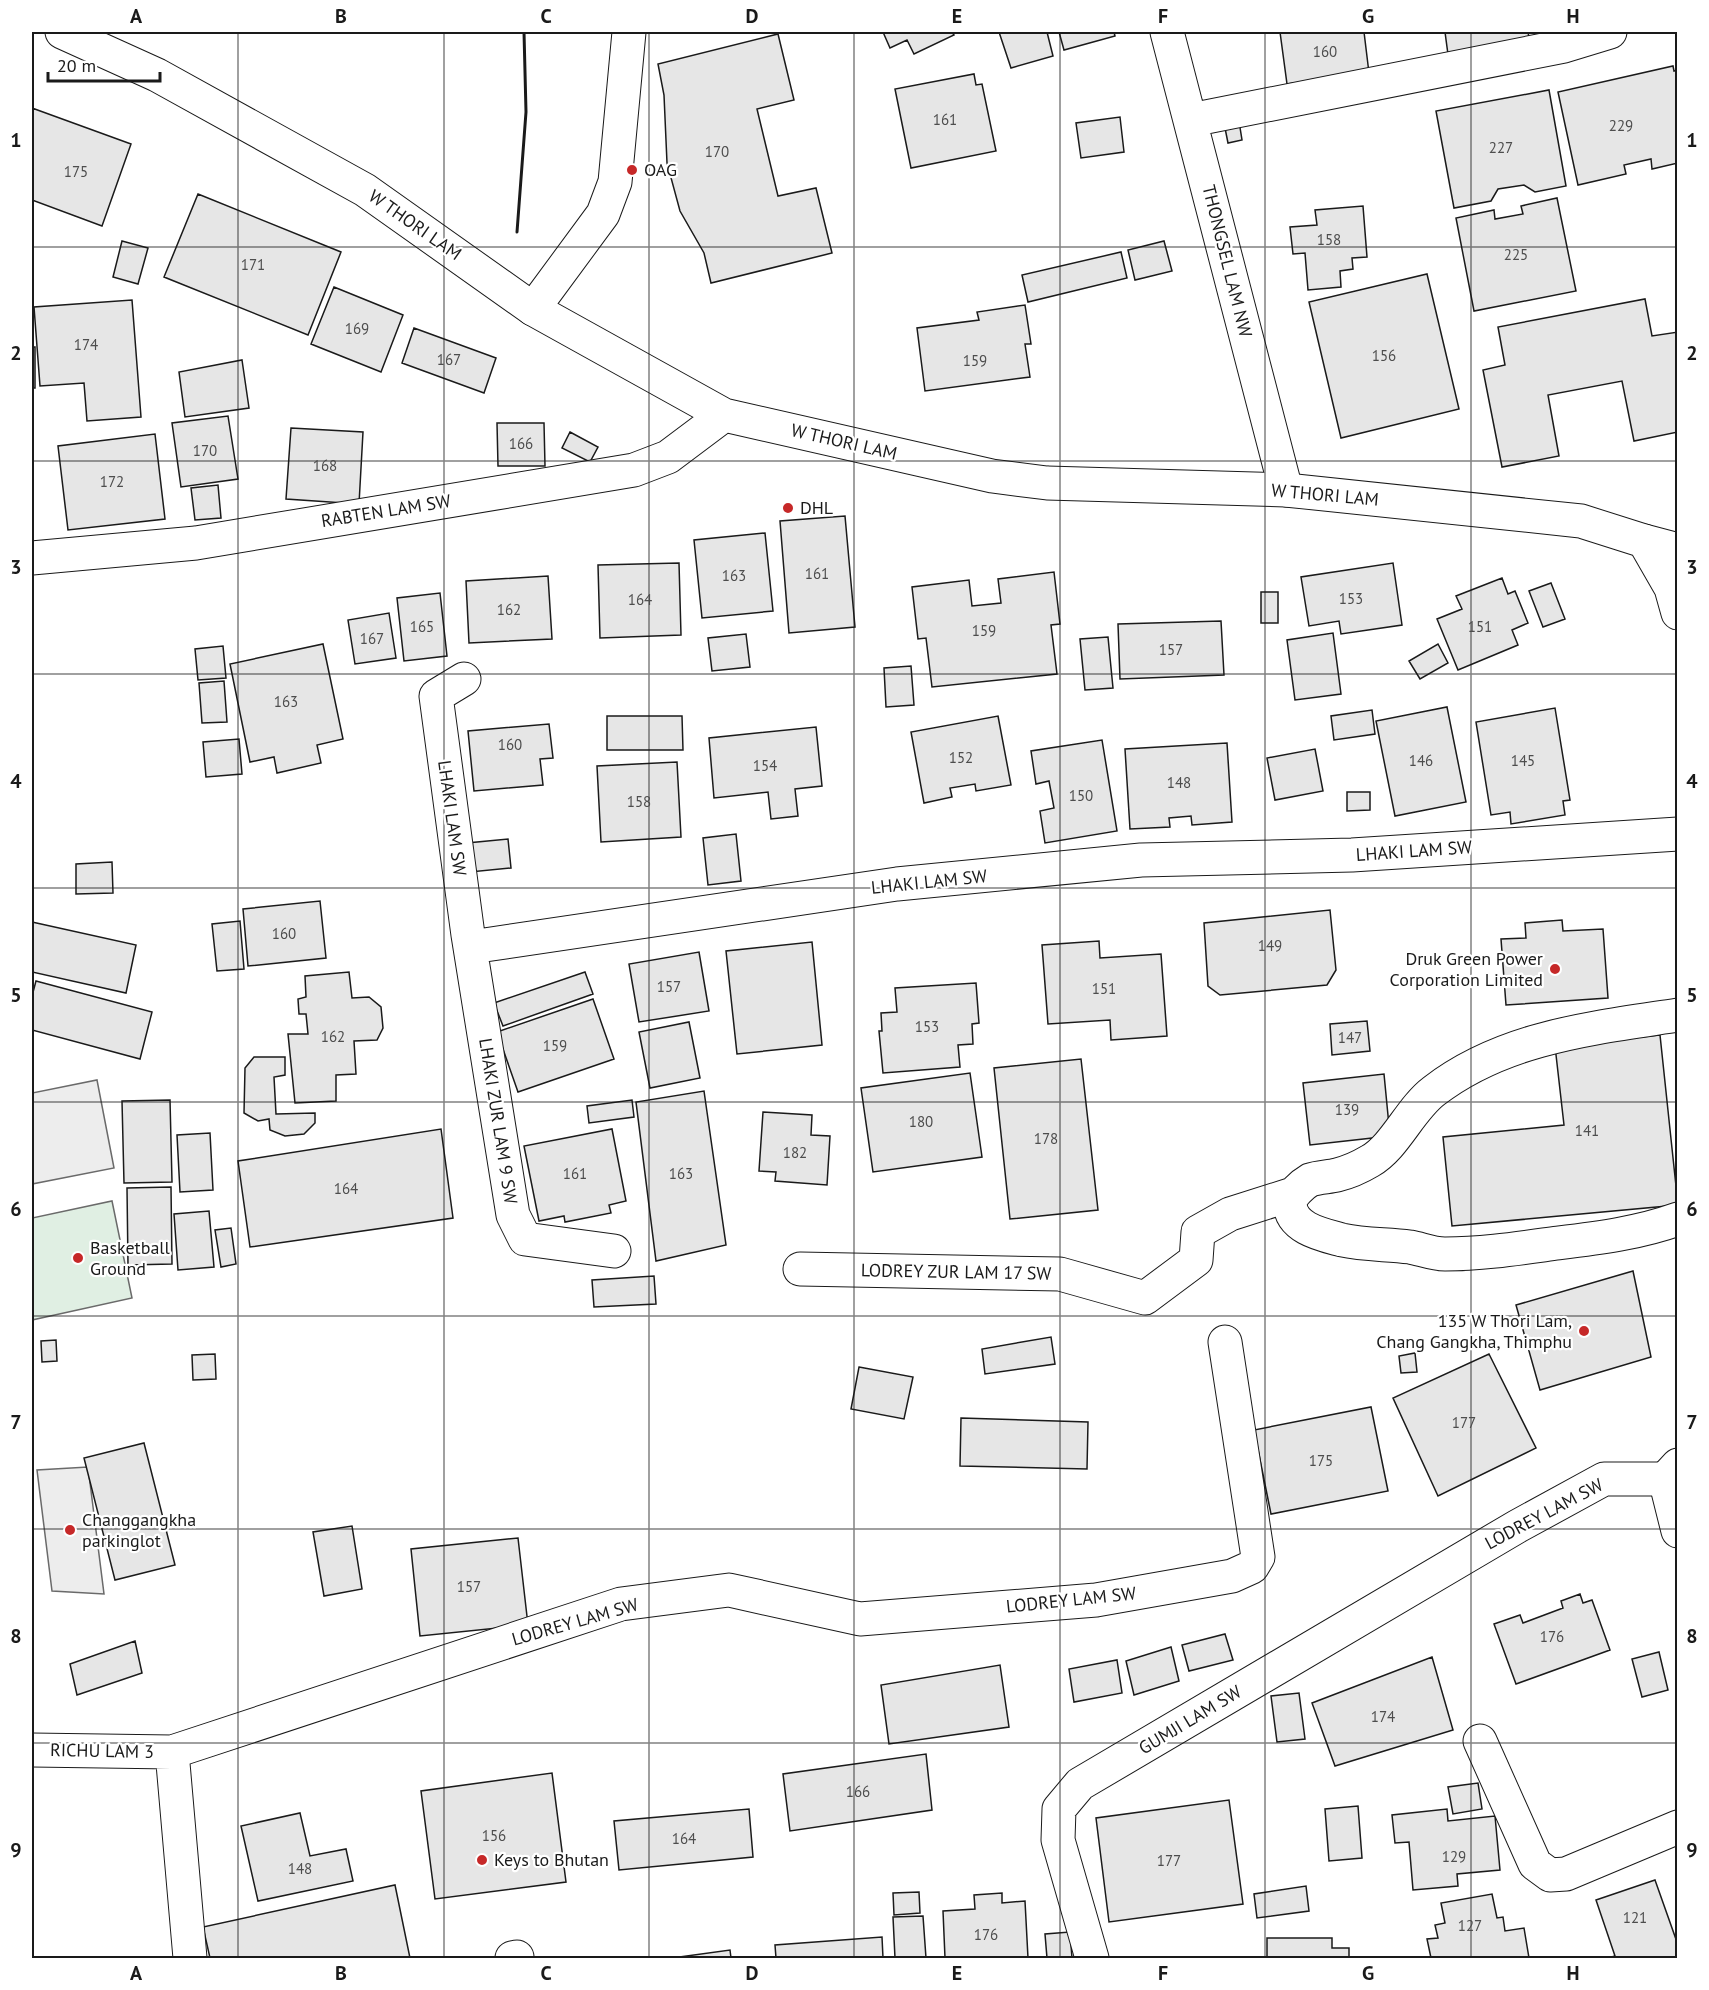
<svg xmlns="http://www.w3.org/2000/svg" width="1709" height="1990" font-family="'PT Sans',sans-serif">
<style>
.green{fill:#e0efe3;stroke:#6a6a6a;stroke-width:1.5}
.parking{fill:#ededed;stroke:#6a6a6a;stroke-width:1.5}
.building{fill:#e6e6e6;stroke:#1a1a1a;stroke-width:1.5}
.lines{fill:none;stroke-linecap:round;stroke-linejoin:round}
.minor-casing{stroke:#1a1a1a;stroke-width:35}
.major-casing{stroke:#1a1a1a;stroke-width:35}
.minor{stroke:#fff;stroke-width:33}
.major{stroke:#fff;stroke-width:33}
.wall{stroke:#1a1a1a;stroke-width:3}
.grid{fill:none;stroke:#1a1a1a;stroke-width:1.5;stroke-opacity:0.55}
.poi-dot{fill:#c62828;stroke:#fff;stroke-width:2}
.labels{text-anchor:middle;stroke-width:4.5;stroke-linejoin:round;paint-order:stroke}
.number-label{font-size:15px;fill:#4d4d4d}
.poi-label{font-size:18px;fill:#1a1a1a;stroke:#fff;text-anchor:start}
.street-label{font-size:18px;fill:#1a1a1a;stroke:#fff}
.neatline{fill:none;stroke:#1a1a1a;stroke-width:2}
.grid-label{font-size:20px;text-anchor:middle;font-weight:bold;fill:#1a1a1a}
</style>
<rect width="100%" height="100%" fill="#fff"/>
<path class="green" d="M112,1201L132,1298L32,1320V1218Z"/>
<path class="parking" d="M97,1080L114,1168L32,1184V1093Z
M88,1467L104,1594L52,1591L37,1470Z"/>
<path class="building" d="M883,32H952L954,35L914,54L907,40L890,48Z
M999,32H1047L1053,56L1011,68Z
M1059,32H1114L1115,36L1064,50Z
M1280,32H1364L1369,73L1287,84Z
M1445,32H1528L1531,51L1449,62Z
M778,34L794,100L757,109L778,196L816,188L832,253L711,283L704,253L680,211L667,163L664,95L658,64Z
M1673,66L1674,71L1678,70V163L1652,169L1651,159L1624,165L1626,174L1578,185L1558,92Z
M974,74L976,85L982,84L996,151L911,168L895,89Z
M1549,90L1566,186L1535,192L1524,185L1498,189L1491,201L1454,208L1436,111Z
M32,108L131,144L102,226L32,200Z
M1238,115L1242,140L1228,143L1223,118Z
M1120,117L1124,152L1081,158L1076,123Z
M198,194L341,252L308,335L164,277Z
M1557,198L1576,291L1474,311L1456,218L1494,210L1495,219L1523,214L1521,206Z
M1363,206L1367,257L1352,258L1353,269L1340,271L1341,287L1308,290L1305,253L1293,254L1290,227L1317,225L1315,210Z
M122,241L148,248L138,284L113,277Z
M1164,241L1172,271L1135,280L1128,250Z
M1121,252L1127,278L1028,302L1022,275Z
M1427,274L1459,409L1341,438L1309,302Z
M334,287L403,315L381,372L311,344Z
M1645,299L1652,336L1678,332V432L1634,441L1622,381L1548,395L1559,456L1502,467L1483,370L1505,365L1498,327Z
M132,300L141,417L87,421L84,383L40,386L34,307Z
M1025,305L1031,344H1025L1030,377L925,391L917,328L979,320L977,312Z
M414,328L496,358L484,393L402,363Z
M32,347H35V388H32Z
M242,360L249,408L185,417L179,372Z
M228,416L238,479L181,487L172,423Z
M497,423H544L545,466H498Z
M291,428L363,432L359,504L286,499Z
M570,432L598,447L590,462L562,448Z
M155,434L165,519L68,530L58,446Z
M218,485L221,518L195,520L191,488Z
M845,516L855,627L789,633L780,521Z
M765,533L773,611L702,618L694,540Z
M679,563L681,635L600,638L598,565Z
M1393,563L1402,625L1341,634L1339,621L1309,626L1301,577Z
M1054,572L1060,624L1051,625L1057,674L932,687L926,638L918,639L912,587L969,580L972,606L1001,603L998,579Z
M548,576L552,639L469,643L466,581Z
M1502,578L1508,594L1515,591L1528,623L1512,630L1518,645L1458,670L1437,619L1462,609L1456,596Z
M1551,583L1565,619L1543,627L1529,591Z
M1261,592H1278V623H1261Z
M440,593L447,656L404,661L397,598Z
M389,613L396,658L355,664L348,620Z
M1221,621L1224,675L1120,679L1118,624Z
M1333,633L1341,694L1295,700L1287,640Z
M746,634L750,667L712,671L708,638Z
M1108,637L1113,688L1085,690L1080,639Z
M323,644L343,739L317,745L321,763L277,773L274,757L250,762L230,664Z
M1438,644L1448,663L1420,679L1409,661Z
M223,646L226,678L198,680L195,649Z
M911,666L914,705L886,707L884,668Z
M224,681L227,722L202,723L199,683Z
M1447,707L1466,802L1395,816L1376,721Z
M1555,708L1570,800L1563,801L1565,815L1511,824L1510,812L1491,815L1476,722Z
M1372,710L1375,734L1334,740L1331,716Z
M607,716H682L683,750H607Z
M998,716L1011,785L976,791L975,784L950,788L952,797L924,803L911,732Z
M549,724L553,758L540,759L543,785L474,791L468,731Z
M816,727L822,786L795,789L798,816L771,819L768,792L714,798L709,738Z
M239,739L242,774L206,777L203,742Z
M1102,740L1117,831L1045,843L1040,811L1054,808L1049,781L1036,784L1031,751Z
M1227,743L1232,822L1192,825L1191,816L1169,818L1170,827L1130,829L1125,749Z
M1315,749L1323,791L1275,800L1267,758Z
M677,762L681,837L601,842L597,766Z
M1347,792H1370V810L1347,811Z
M736,834L741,881L708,885L703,838Z
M508,839L511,868L470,872L467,843Z
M112,862L113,893L76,894V864Z
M320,901L326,958L248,966L243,909Z
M1330,910L1336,970L1327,985L1220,995L1208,986L1204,923Z
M1562,920L1563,931L1603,929L1608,998L1506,1005L1501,939L1526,938L1525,923Z
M240,921L244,969L217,971L212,924Z
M32,922L136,945L126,993L32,972Z
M1099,941L1100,958L1161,954L1167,1036L1111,1040L1110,1020L1048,1024L1042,945Z
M812,942L822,1045L737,1054L726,951Z
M699,952L709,1011L639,1022L629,964Z
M349,972L352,998L369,997L381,1007L383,1028L377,1040L354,1041L356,1074L336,1075V1101L295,1103L288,1034H308L306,1014H299L298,999L306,997L305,976Z
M585,972L593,994L503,1026L494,1003Z
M36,981L152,1012L140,1059L32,1030V996Z
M976,983L979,1023L972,1024L973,1044L958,1045L960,1067L883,1073L879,1031H882L881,1013L897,1012L895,988Z
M593,999L614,1059L518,1092L497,1032Z
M1367,1021L1370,1051L1332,1055L1330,1024Z
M689,1022L700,1078L650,1088L639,1032Z
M1660,1035L1678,1205L1452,1226L1443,1137L1564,1125L1555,1046Z
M254,1057H285V1075L274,1077L276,1114L315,1113V1123L304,1134L285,1136L270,1130L269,1119L258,1121L244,1113L245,1068Z
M1081,1059L1098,1210L1010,1219L994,1068Z
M970,1073L982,1157L873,1172L861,1088Z
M1384,1074L1390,1136L1310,1145L1303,1083Z
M704,1091L726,1245L656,1261L636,1102Z
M170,1100L172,1182L124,1183L122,1101Z
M632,1100L634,1117L589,1123L587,1106Z
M763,1112L812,1115L811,1135L830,1136L827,1185L775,1181L776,1172L759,1171Z
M441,1129L453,1218L250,1247L238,1161Z
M612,1129L626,1201L609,1205L611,1213L565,1222L564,1216L539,1221L524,1146Z
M210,1133L213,1190L180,1192L177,1135Z
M171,1187L172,1264L128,1265L127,1188Z
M209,1211L214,1267L178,1270L174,1214Z
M231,1228L236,1264L221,1267L215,1230Z
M1633,1271L1651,1357L1540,1390L1516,1305Z
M654,1276L656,1304L594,1307L592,1280Z
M1051,1337L1055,1364L985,1374L982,1349Z
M56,1340L57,1361L42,1362L41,1341Z
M1415,1353L1417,1372L1401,1373L1399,1356Z
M215,1354L216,1379L193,1380L192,1355Z
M1489,1354L1536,1448L1438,1496L1393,1398Z
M859,1367L913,1377L904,1419L851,1409Z
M1371,1407L1388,1491L1271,1514L1254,1430Z
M961,1418L1088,1422L1087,1469L960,1466Z
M144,1443L175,1565L115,1580L84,1458Z
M352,1526L362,1589L324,1596L313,1532Z
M518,1538L528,1625L420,1636L411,1549Z
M1580,1594L1583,1603L1592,1600L1610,1650L1516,1684L1494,1624L1520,1615L1523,1623L1563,1608L1561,1601Z
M1225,1634L1233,1660L1189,1671L1182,1645Z
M135,1641L142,1673L77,1695L70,1664Z
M1171,1647L1179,1681L1134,1695L1126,1661Z
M1659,1652L1668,1690L1642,1697L1632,1659Z
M1432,1657L1453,1730L1335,1766L1312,1703Z
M1117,1660L1122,1693L1074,1702L1069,1669Z
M1000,1665L1009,1727L889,1744L881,1685Z
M1299,1693L1305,1739L1277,1742L1271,1696Z
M926,1754L932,1810L790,1831L783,1774Z
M552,1773L566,1882L435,1899L421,1791Z
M1478,1783L1482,1809L1453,1814L1448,1787Z
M1229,1800L1243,1904L1109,1922L1096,1818Z
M1358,1806L1362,1858L1329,1861L1325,1809Z
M749,1809L753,1857L619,1870L614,1821Z
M1447,1809L1448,1821L1495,1816L1500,1870L1457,1874L1458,1886L1413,1890L1409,1842L1395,1843L1392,1815Z
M300,1813L310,1856L346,1849L353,1881L258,1901L241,1826Z
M1655,1880L1678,1945V1958H1608L1615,1956L1596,1900Z
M395,1885L410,1958H210L203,1927Z
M1306,1886L1309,1911L1257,1918L1254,1894Z
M919,1892L920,1913L894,1915L893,1893Z
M1002,1893V1903L1025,1901L1028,1958H945L943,1911L975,1909L974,1895Z
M1492,1894L1497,1918L1503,1917L1505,1931L1524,1928L1529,1958H1431L1427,1939L1438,1938L1435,1925L1445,1923L1441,1903Z
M923,1916L926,1958H895L893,1917Z
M1070,1932L1072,1958H1047L1045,1934Z
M882,1937L883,1958H776L775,1945Z
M1267,1938H1332V1948H1349V1958H1267Z
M730,1950L731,1958H672Z"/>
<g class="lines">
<g class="minor-casing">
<path id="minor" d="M1167,32L1286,490
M1191,120L1564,46L1610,32
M533,309L603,214L615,182L629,32
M1644,541L1678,550
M464,679L436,696L468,935L513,1215L525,1239L614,1251
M471,947L897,884L1141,860L1352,855L1678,834
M1678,1015C1593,1028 1504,1037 1434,1091C1410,1109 1395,1147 1370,1161C1360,1167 1349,1172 1337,1175C1329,1177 1318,1177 1310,1180C1303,1184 1290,1195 1290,1204C1291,1229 1324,1235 1342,1240C1365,1245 1387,1244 1410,1247C1421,1249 1433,1254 1445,1254C1483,1254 1521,1248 1558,1243C1599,1238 1639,1233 1678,1219
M800,1269L1060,1274L1145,1298L1196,1260L1198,1232L1230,1214L1293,1194
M1480,1741L1535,1864L1550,1875L1566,1874L1678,1827
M32,1750L172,1752L621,1604L729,1590L860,1619L1096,1600L1232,1576L1252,1567L1258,1557L1225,1342
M172,1752L190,1958
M512,1958L517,1957
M1092,1958L1058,1840L1059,1809L1080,1784L1518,1526L1604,1479H1665"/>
</g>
<g class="major-casing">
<path id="major" d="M62,32L157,75L365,190L533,309L724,415L992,476L1047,483L1286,490L1581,521L1644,541L1671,588L1678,613
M32,558L196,543L634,470L668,457L724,415
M1678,1465L1665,1479L1678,1531"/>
</g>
<use href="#minor" class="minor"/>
<use href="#major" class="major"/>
<path class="wall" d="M517,232L526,112L524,32"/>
</g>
<path class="grid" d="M238,32V1958M444,32V1958M649,32V1958M854,32V1958M1060,32V1958M1265,32V1958M1471,32V1958M32,247H1678M32,461H1678M32,674H1678M32,888H1678M32,1102H1678M32,1316H1678M32,1529H1678M32,1743H1678"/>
<g class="poi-dot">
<circle cx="632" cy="170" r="6"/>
<circle cx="788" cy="508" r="6"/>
<circle cx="1555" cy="969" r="6"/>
<circle cx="78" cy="1258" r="6"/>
<circle cx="1584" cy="1331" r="6"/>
<circle cx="70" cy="1530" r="6"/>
<circle cx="482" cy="1860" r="6"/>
</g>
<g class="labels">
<g class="number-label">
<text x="1325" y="57">160</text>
<text x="945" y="125">161</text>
<text x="1621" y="131">229</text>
<text x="1501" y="153">227</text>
<text x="717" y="157">170</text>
<text x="76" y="177">175</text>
<text x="1329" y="245">158</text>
<text x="1516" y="260">225</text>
<text x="253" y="270">171</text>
<text x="357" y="334">169</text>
<text x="86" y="350">174</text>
<text x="1384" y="361">156</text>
<text x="449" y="365">167</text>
<text x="975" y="366">159</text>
<text x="521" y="449">166</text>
<text x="205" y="456">170</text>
<text x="325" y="471">168</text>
<text x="112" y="487">172</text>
<text x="817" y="579">161</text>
<text x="734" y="581">163</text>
<text x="1351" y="604">153</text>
<text x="640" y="605">164</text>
<text x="509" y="615">162</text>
<text x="422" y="632">165</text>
<text x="1480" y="632">151</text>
<text x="984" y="636">159</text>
<text x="372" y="644">167</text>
<text x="1171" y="655">157</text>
<text x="286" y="707">163</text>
<text x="510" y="750">160</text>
<text x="961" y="763">152</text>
<text x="1421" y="766">146</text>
<text x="1523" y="766">145</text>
<text x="765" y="771">154</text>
<text x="1179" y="788">148</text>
<text x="1081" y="801">150</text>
<text x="639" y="807">158</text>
<text x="284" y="939">160</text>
<text x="1270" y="951">149</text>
<text x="669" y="992">157</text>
<text x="1104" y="994">151</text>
<text x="927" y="1032">153</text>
<text x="333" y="1042">162</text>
<text x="1350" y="1043">147</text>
<text x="555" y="1051">159</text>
<text x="1347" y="1115">139</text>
<text x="921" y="1127">180</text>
<text x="1587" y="1136">141</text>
<text x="1046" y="1144">178</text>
<text x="795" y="1158">182</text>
<text x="575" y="1179">161</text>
<text x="681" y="1179">163</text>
<text x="346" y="1194">164</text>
<text x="1464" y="1428">177</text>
<text x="1321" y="1466">175</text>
<text x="469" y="1592">157</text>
<text x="1552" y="1642">176</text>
<text x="1383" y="1722">174</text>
<text x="858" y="1797">166</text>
<text x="494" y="1841">156</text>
<text x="684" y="1844">164</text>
<text x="1454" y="1862">129</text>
<text x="1169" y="1866">177</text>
<text x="300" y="1874">148</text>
<text x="1635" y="1923">121</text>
<text x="1470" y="1931">127</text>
<text x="986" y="1940">176</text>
</g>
<g class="poi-label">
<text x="644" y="176">OAG</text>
<text x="800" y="514">DHL</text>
<text x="1543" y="965" text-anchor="end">Druk Green Power<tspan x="1543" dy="21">Corporation Limited</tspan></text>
<text x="90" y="1254">Basketball<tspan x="90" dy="21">Ground</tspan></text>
<text x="1572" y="1327" text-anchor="end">135 W Thori Lam,<tspan x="1572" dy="21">Chang Gangkha, Thimphu</tspan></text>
<text x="82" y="1526">Changgangkha<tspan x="82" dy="21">parkinglot</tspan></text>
<text x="494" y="1866">Keys to Bhutan</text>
</g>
<g class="street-label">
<text transform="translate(415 225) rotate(35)" y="6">W THORI LAM</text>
<text transform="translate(1227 261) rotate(76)" y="6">THONGSEL LAM NW</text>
<text transform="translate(844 442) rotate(13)" y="6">W THORI LAM</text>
<text transform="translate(1325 495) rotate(5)" y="6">W THORI LAM</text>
<text transform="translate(386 511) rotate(-9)" y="6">RABTEN LAM SW</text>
<text transform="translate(452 818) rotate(82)" y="6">LHAKI LAM SW</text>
<text transform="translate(1414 851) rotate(-4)" y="6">LHAKI LAM SW</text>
<text transform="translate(929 882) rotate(-6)" y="6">LHAKI LAM SW</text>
<text transform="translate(498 1121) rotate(81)" y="6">LHAKI ZUR LAM 9 SW</text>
<text transform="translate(956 1272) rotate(1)" y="6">LODREY ZUR LAM 17 SW</text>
<text transform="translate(1544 1514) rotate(-28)" y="6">LODREY LAM SW</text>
<text transform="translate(1071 1600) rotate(-6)" y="6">LODREY LAM SW</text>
<text transform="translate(575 1622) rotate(-16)" y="6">LODREY LAM SW</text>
<text transform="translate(1190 1720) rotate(-31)" y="6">GUMJI LAM SW</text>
<text transform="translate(102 1751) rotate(1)" y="6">RICHU LAM 3</text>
</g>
</g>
<rect width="1709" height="1990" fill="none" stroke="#ffffff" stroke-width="66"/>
<path d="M48 72v9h112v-9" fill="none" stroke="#1a1a1a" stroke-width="3"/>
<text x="57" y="72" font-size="18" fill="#1a1a1a" stroke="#ffffff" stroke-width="4.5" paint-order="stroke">20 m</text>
<rect x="33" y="33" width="1643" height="1924" class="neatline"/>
<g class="grid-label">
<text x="136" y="23">A</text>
<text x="341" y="23">B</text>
<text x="546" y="23">C</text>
<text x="752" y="23">D</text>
<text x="957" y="23">E</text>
<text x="1163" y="23">F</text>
<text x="1368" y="23">G</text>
<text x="1573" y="23">H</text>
<text x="16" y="147">1</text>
<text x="1692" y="147">1</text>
<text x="16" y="360">2</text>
<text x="1692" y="360">2</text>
<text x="16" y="574">3</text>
<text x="1692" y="574">3</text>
<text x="16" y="788">4</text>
<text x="1692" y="788">4</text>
<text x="16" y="1002">5</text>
<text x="1692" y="1002">5</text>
<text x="16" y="1216">6</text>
<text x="1692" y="1216">6</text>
<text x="16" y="1429">7</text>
<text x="1692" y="1429">7</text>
<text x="16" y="1643">8</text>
<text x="1692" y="1643">8</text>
<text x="16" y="1857">9</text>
<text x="1692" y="1857">9</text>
<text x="136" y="1980">A</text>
<text x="341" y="1980">B</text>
<text x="546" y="1980">C</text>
<text x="752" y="1980">D</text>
<text x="957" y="1980">E</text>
<text x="1163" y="1980">F</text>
<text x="1368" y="1980">G</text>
<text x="1573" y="1980">H</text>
</g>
</svg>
